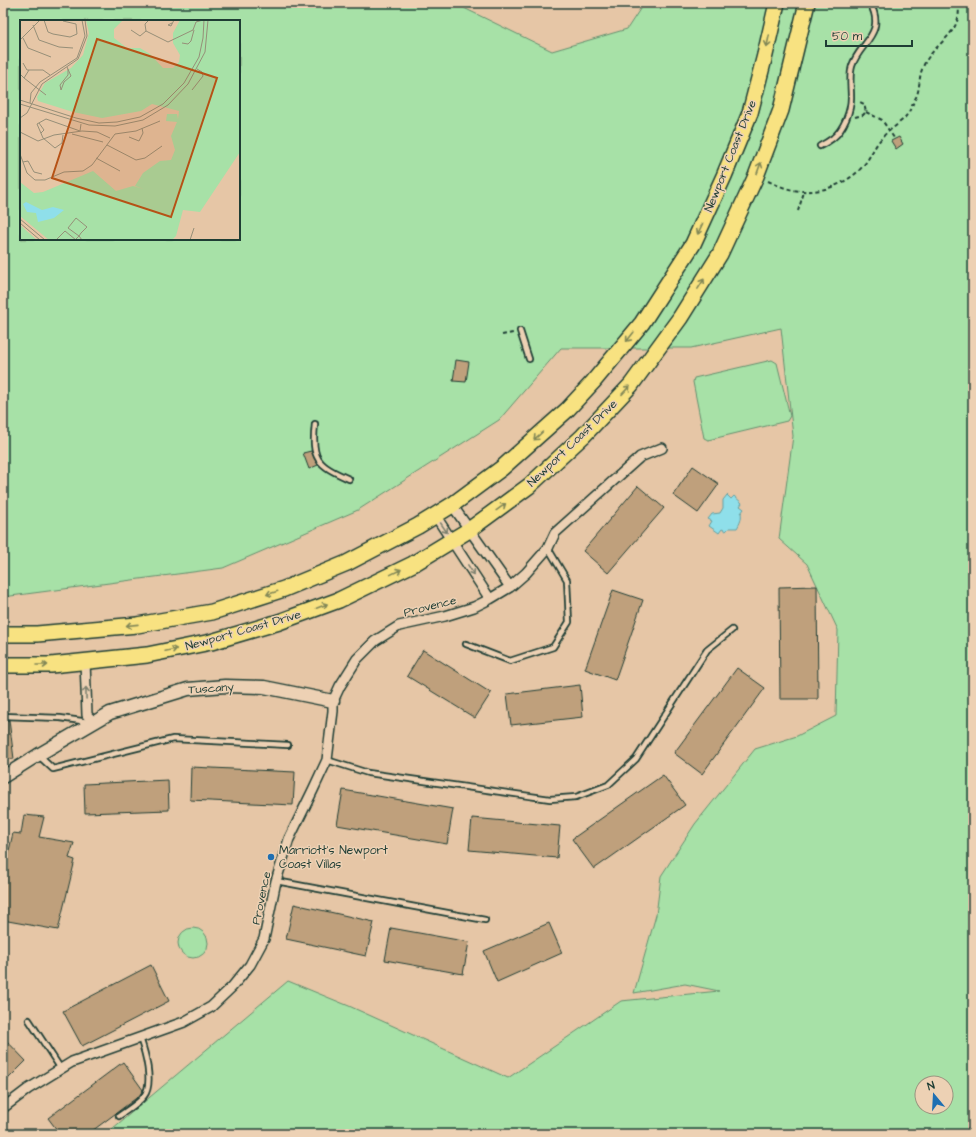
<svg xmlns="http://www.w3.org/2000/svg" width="976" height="1137" font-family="'Architects Daughter',sans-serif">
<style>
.green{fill:#a7e1a7;stroke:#638f6e;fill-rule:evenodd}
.water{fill:#8fdfea;stroke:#629ea1}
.building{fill:#bfa07c;stroke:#1f3d34}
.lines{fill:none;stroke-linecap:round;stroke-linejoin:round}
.service-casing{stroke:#1f3d34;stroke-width:8}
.minor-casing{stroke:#1f3d34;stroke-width:12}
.tertiary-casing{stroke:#1f3d34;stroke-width:15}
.primary-casing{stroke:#1f3d34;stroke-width:18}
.path{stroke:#1f3d34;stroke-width:2;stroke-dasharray:4 3;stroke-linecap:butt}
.service{stroke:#edd1b4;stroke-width:4.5}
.minor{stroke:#edd1b4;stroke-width:9}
.tertiary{stroke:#edd1b4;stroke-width:12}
.primary{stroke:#f8e281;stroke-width:15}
.oneway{stroke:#818757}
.oneway2{stroke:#7c806e}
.poi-dot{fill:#1f6fb2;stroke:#edd1b4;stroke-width:1.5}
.labels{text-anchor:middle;stroke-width:3;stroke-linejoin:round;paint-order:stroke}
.street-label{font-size:12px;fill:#1f3d34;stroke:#edd1b4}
.poi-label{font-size:12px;fill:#1f3d34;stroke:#edd1b4;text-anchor:start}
.inset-road{fill:none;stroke:#968f78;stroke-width:1}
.view{fill:#b65216;fill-opacity:0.15;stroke:#b65216;stroke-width:2}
.inset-edge{fill:none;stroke:#1f3d34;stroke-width:2}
</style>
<rect width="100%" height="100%" fill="#e6c6a6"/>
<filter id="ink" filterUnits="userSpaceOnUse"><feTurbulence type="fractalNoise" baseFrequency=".025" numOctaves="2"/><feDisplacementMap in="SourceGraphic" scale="8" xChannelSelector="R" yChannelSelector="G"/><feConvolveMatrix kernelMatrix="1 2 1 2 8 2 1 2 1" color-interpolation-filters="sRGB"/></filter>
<g filter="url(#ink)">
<path class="green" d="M3,3H456L466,9L552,51L627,29L644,3H973V1134H106L288,981L349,1006L508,1078L621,1001L719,991L685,984L634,993L656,915L661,876L695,824L755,749L797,736L836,716L838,630L807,564L779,539L793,436L781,328L691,348H561L499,420L358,510L223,568L3,597ZM21,21H239V239H21ZM922,1083H946V1107H922Z
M772,360L777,363L790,416L787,421L708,440L704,438L693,382L694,378Z
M178 943a15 15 0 1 1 30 0a15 15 0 1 1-30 0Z"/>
<path class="water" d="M727,495L731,499L734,496L742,503L740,506L744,509L741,513C742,519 740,523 737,528H729L726,531L722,529L719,533L709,526L712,521L708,519L712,514L720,513L723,508V500Z"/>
<path class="building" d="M899,137L903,144L896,149L891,141Z
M456,360L469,362L466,382L453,381Z
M311,451L318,465L309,469L303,453Z
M693,466L719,484L698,513L673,495Z
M638,486L664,508L608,573L583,551Z
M817,586L818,699H780L779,587Z
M613,590L643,600L615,680L585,669Z
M423,650L491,693L475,718L407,676Z
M737,668L765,688L702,774L674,753Z
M580,685L583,717L511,725L507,694Z
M3,720H9L14,759L3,760Z
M191,767L295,772L293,805L190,800Z
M663,775L685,805L594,869L572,839Z
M168,780L169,810L85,813L84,784Z
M343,790L453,809L447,844L337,825Z
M24,815L44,817L39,837L74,843L69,858L75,860L58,930L8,921L3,916V877L13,833L21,834Z
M472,818L560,826L557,858L469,850Z
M294,904L374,922L366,956L286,939Z
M549,923L562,953L497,982L484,951Z
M391,928L469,942L463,974L385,960Z
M151,965L169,1001L82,1046L63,1011Z
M3,1037L26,1061L3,1084Z
M123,1062L143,1090L139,1096L88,1134H60L48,1118Z"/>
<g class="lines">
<g class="service-casing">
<path id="service" d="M820,146C824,144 829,141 833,138C844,129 851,111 851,97C851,87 849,76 852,66C859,43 887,34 870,3
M520,331L529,359
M315,424C311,459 317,465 349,479
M466,644L510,661L553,647L569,622L567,580L548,548
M3,716L60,718L89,722
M39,756L53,769L173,739L288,745
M327,760L368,773L550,799L576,797L608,785L636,759L707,650L732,630
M276,881L485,920
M29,1020L61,1069
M119,1116C127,1110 138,1104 144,1096C154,1083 145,1052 140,1038"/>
</g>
<g class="minor-casing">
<path id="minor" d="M452,505L510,587
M435,515L490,599
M85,661L87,715L94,722
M3,1108L28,1089L72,1062L184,1022L211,1007L232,987L250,965L264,939L276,881L289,839L313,790L327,760L333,711V701L340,686L357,659L375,641L399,626L445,616L474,607L490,599L510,587L526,573L548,548L555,533L640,457L662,448"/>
</g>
<g class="tertiary-casing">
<path id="tertiary" d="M3,777L38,755L110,713L188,689L225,686L264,687L333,701"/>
</g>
<g class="primary-casing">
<path id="primary" d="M3,634H37L137,625L212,612L284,589L347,563L418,526L452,505L502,468L567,410L593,382L642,323L693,244L724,176L750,113L765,55L777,3
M3,665H51L147,655L211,642L279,622L339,600L413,564L469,530L529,486L583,436L631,385L680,318L720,254L756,176L781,110L807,3"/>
</g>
<path class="path" d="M866,112L882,120L894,138
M855,117L863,115L866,112L864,104L858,101
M768,181C779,186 791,191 803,191C824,193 850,182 863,166C871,157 874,146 882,138C887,131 894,128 900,122C908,116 911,108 915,99C921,89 918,77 923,67C933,42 964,35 958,3
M798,211L804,192
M502,335L513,333"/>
<use href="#service" class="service"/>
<use href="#minor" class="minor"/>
<use href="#tertiary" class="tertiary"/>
<use href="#primary" class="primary"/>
</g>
<defs><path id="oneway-shaft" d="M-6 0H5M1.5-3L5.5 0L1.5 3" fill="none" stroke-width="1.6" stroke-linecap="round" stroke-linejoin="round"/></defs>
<g class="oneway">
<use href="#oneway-shaft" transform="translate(768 41) rotate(102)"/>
<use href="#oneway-shaft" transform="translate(759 168) rotate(-70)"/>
<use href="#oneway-shaft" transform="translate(700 229) rotate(115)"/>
<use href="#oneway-shaft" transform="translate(701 284) rotate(-58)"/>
<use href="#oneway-shaft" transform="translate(630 337) rotate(129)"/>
<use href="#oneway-shaft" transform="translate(626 390) rotate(-47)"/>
<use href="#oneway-shaft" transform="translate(538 436) rotate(138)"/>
<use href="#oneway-shaft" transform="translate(501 507) rotate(-36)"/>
<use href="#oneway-shaft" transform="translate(396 572) rotate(-26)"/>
<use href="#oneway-shaft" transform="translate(272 593) rotate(163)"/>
<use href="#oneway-shaft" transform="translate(322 606) rotate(-21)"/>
<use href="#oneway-shaft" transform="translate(132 625) rotate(174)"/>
<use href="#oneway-shaft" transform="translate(171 650) rotate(-12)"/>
<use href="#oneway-shaft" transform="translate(42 665)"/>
</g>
<g class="oneway2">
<use href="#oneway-shaft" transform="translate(444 528) rotate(56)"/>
<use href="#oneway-shaft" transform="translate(471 570) rotate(58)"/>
<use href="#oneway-shaft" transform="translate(86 693) rotate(-91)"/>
</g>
</g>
<circle class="poi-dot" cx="271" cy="857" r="4"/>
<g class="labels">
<g class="street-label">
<text transform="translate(730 156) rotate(-68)" y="4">Newport Coast Drive</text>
<text transform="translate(572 443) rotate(-44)" y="4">Newport Coast Drive</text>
<text transform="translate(430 606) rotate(-14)" y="4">Provence</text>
<text transform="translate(243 630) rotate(-16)" y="4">Newport Coast Drive</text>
<text transform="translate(211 688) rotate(-4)" y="4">Tuscany</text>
<text transform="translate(261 898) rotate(-78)" y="4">Provence</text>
</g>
<g class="poi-label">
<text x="279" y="854">Marriott's Newport<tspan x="279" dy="14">Coast Villas</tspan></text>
</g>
</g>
<g transform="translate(20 20)">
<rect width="220" height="220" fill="#e6c6a6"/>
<path d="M66,0H103L94,9V18L107,28H120L130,34L143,48H153L159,42L160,35L153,23V13L160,0H220V132L180,192L163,190L156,216L152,220H29L0,196V162L14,173L23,172L73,151L96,171L113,166L124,169L115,166L123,153L140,141L151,140L155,130L151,116L157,102L146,101L147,94H157L158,99L159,91L132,84L121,91L82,98L53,92L18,81L17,77L25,63L51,48L63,35L69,13ZM0,205L17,220H0Z" fill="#a7e1a7"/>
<path d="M6,182L22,190L33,187L44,190L34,198L18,202L16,193L7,192L3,184Z" fill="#8fdfea"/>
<path class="inset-road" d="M24,0L28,12L33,14L50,17L57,14L56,4L43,1M129,0L125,4L126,11L148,22L173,10L176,2L183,0M152,3L148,5L151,6L154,0M13,5L19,20L39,27L53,28M111,10L120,16L126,11M3,18L8,28L31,37M0,20L20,0M162,23L168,24L171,21L174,10M3,43L7,50H23L30,55M0,54L4,58L9,50M4,58L26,75M41,70L44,62L51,56L47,47M41,70L40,65L48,55V49M172,70L183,56L182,52L177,49M0,80L56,98L79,103L97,102L120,97L143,84L164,63L179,37L183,18L184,0M10,83L11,73L20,62L57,38L65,16L62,0M0,84L69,105L95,106L123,100L148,85L168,64L185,32L188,0M0,98L7,93L22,64L58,39L67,16L65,0M19,103L24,110L21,113M0,112L18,121L34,115L62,111L77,112L90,118M52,114L83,122M43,115L42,123L35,128L23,118L17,104L26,99L60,111L61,104M109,117L119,121L123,113L122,108M87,125L116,140L125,138L142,126M0,134L7,153L15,160H25L44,152L63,151L72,145L95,114L116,111L140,101M76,138L100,151M3,142L8,141L14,152L22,154M0,199L25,220M0,203L20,220M36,220L45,211L56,220M56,220V219L59,216L61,213L67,207L56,198L48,208L59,216L62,220M170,220L174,208"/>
<path class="view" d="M77,19L197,58L151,197L32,158Z"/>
<rect width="220" height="220" class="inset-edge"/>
</g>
<rect width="976" height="1137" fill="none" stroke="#edd1b4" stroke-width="16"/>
<rect x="8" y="8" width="960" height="1121" fill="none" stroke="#1f3d34" stroke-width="1.5" filter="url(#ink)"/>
<g transform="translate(934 1095) rotate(342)"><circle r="19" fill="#edd1b4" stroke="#9b9681"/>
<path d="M0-3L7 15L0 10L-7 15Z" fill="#1f6fb2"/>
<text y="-6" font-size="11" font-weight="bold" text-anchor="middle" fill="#1f3d34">N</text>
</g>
<path d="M826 40v6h86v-6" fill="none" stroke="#1f3d34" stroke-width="2"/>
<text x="832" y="40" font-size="12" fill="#1f3d34" stroke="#edd1b4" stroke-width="3" paint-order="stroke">50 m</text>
</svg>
